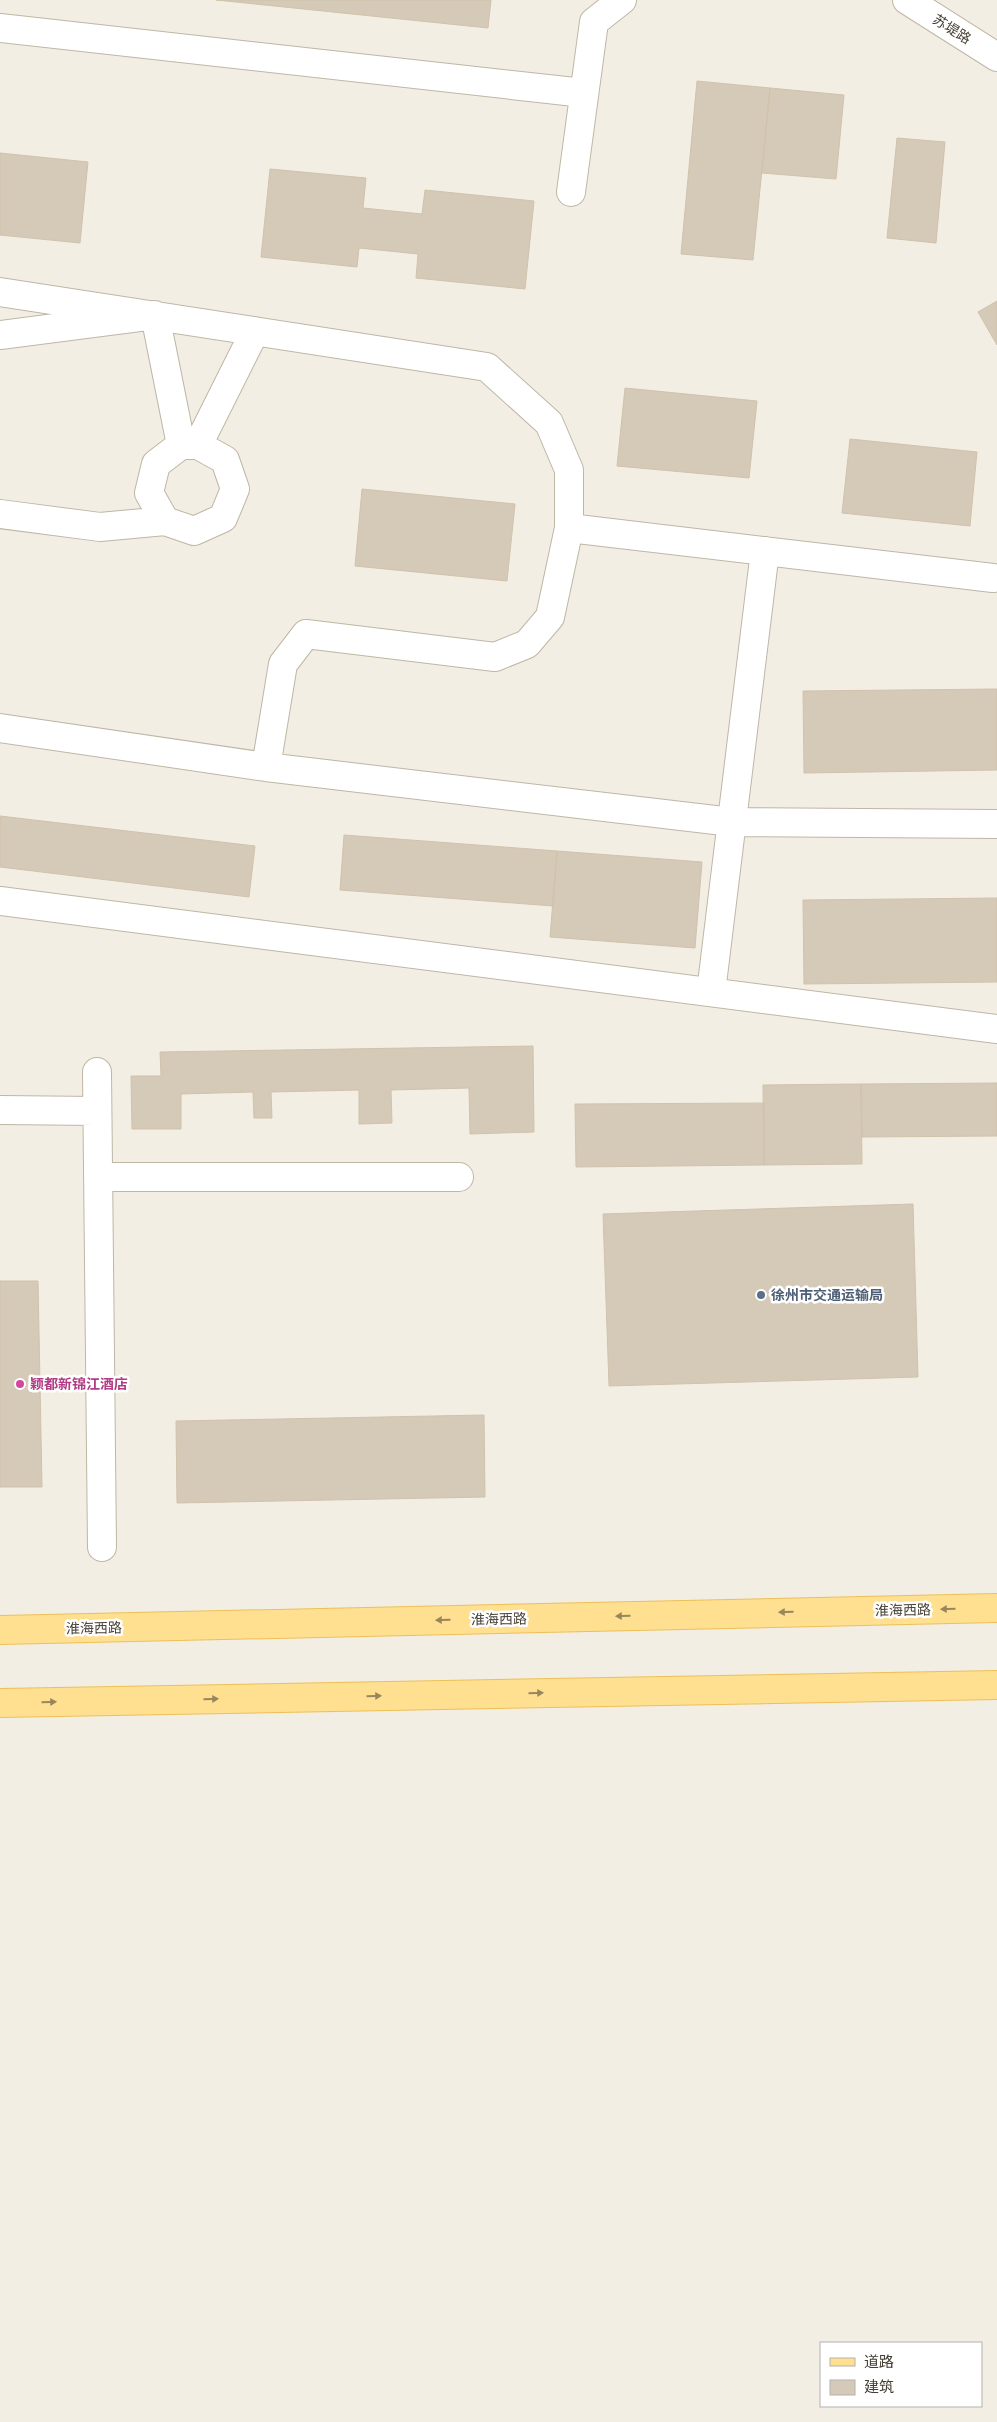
<svg xmlns="http://www.w3.org/2000/svg" width="997" height="2422" font-family="'Space Grotesk','Noto Sans SC',sans-serif">
<style>
.building{fill:#d5cab8;stroke:#d1c2aa}
.lines{fill:none;stroke-linecap:round;stroke-linejoin:round}
.minor-casing{stroke:#bfb6a5;stroke-width:30}
.major-casing{stroke:#ecc058;stroke-width:30}
.minor{stroke:#fff;stroke-width:28}
.major{stroke:#ffdf90;stroke-width:28}
.oneway{fill:#99865d}
.service-dot{fill:#5c6f8a;stroke:#fff;stroke-width:2}
.hotel-dot{fill:#d1479c;stroke:#fff;stroke-width:2}
.labels{text-anchor:middle;stroke-width:5;stroke-linejoin:round;paint-order:stroke}
.street-label{font-size:14px;fill:#453e33;stroke:#fff}
.service-label{font-size:14px;font-weight:bold;fill:#4e5e75;stroke:#fff;text-anchor:start}
.hotel-label{font-size:14px;font-weight:bold;fill:#b23c85;stroke:#fff;text-anchor:start}
</style>
<rect width="100%" height="100%" fill="#f3eee3"/>
<path class="building" d="M216,0H491L488,28Z
M697,81L770,88L753,260L681,254Z
M770,88L844,95L836,179L762,173Z
M897,138L945,142L936,243L887,238Z
M0,153L88,162L80,243L0,235Z
M270,169L366,178L363,208L422,214L425,190L534,201L525,289L416,278L418,254L359,248L357,267L261,257Z
M997,301V345L978,312Z
M625,388L757,401L749,478L617,466Z
M850,439L977,452L970,526L842,513Z
M362,489L515,504L507,581L355,566Z
M997,689V770L804,773L803,691Z
M0,816L255,846L249,897L0,867Z
M344,835L557,851L553,906L340,890Z
M557,851L702,862L695,948L550,937Z
M997,898V982L804,984L803,900Z
M533,1046L534,1132L470,1134L469,1088L391,1090L392,1123L359,1124V1090L271,1092L272,1118H254L253,1092L181,1094V1129H132L131,1076H161L160,1052Z
M997,1083V1136L862,1137L861,1084Z
M861,1084L862,1164L764,1165L763,1085Z
M764,1103V1165L576,1167L575,1104Z
M913,1204L918,1377L609,1386L603,1214Z
M0,1281H38L42,1487H0Z
M484,1415L485,1497L177,1503L176,1421Z"/>
<g class="lines">
<g class="minor-casing">
<path id="minor" d="M907,0L997,57
M0,28L584,93
M571,192L594,22L622,0
M0,292L487,367L549,423L569,470V528L550,617L527,644L495,657L306,634L283,664L266,767
M0,335L155,315L181,445
M181,445H198L225,460L235,489L223,518L194,531L165,521L149,493L156,464Z
M198,445L255,331
M0,514L100,527L165,521
M569,528L993,578
M0,728L266,767L732,822L997,824
M0,901L997,1029
M711,992L765,551
M97,1072L102,1547
M0,1110L97,1111
M98,1177H459"/>
</g>
<g class="major-casing">
<path id="major" d="M0,1630L997,1608
M0,1703L997,1685"/>
</g>
<use href="#minor" class="minor"/>
<use href="#major" class="major"/>
</g>
<defs><path id="oneway-solid" d="M-6-.8H1V-3.2L6.5 0L1 3.2V.8H-6Z" transform="scale(1.25)"/></defs>
<g class="oneway">
<use href="#oneway-solid" transform="translate(948 1609) rotate(179)"/>
<use href="#oneway-solid" transform="translate(786 1612) rotate(179)"/>
<use href="#oneway-solid" transform="translate(623 1616) rotate(179)"/>
<use href="#oneway-solid" transform="translate(443 1620) rotate(179)"/>
<use href="#oneway-solid" transform="translate(536 1693) rotate(-1)"/>
<use href="#oneway-solid" transform="translate(374 1696) rotate(-1)"/>
<use href="#oneway-solid" transform="translate(211 1699) rotate(-1)"/>
<use href="#oneway-solid" transform="translate(49 1702) rotate(-1)"/>
</g>
<circle class="service-dot" cx="761" cy="1295" r="5"/>
<circle class="hotel-dot" cx="20" cy="1384" r="5"/>
<g class="labels">
<g class="street-label">
<text transform="translate(952 29) rotate(32)" y="5">苏堤路</text>
<text transform="translate(903 1610) rotate(-1)" y="5">淮海西路</text>
<text transform="translate(499 1619) rotate(-1)" y="5">淮海西路</text>
<text transform="translate(94 1628) rotate(-1)" y="5">淮海西路</text>
</g>
<g class="service-label">
<text x="771" y="1300">徐州市交通运输局</text>
</g>
<g class="hotel-label">
<text x="30" y="1389">颖都新锦江酒店</text>
</g>
</g>
<rect x="820" y="2342" width="162" height="65" fill="#ffffff" stroke="#b5b2ad"/>
<rect x="830" y="2358" width="25" height="8" fill="#ffdf90" stroke="#b5b2ad"/>
<text x="864" y="2367" font-size="15" fill="#453e33">道路</text>
<rect x="830" y="2380" width="25" height="15" fill="#d5cab8" stroke="#b5b2ad"/>
<text x="864" y="2392" font-size="15" fill="#453e33">建筑</text>
</svg>
